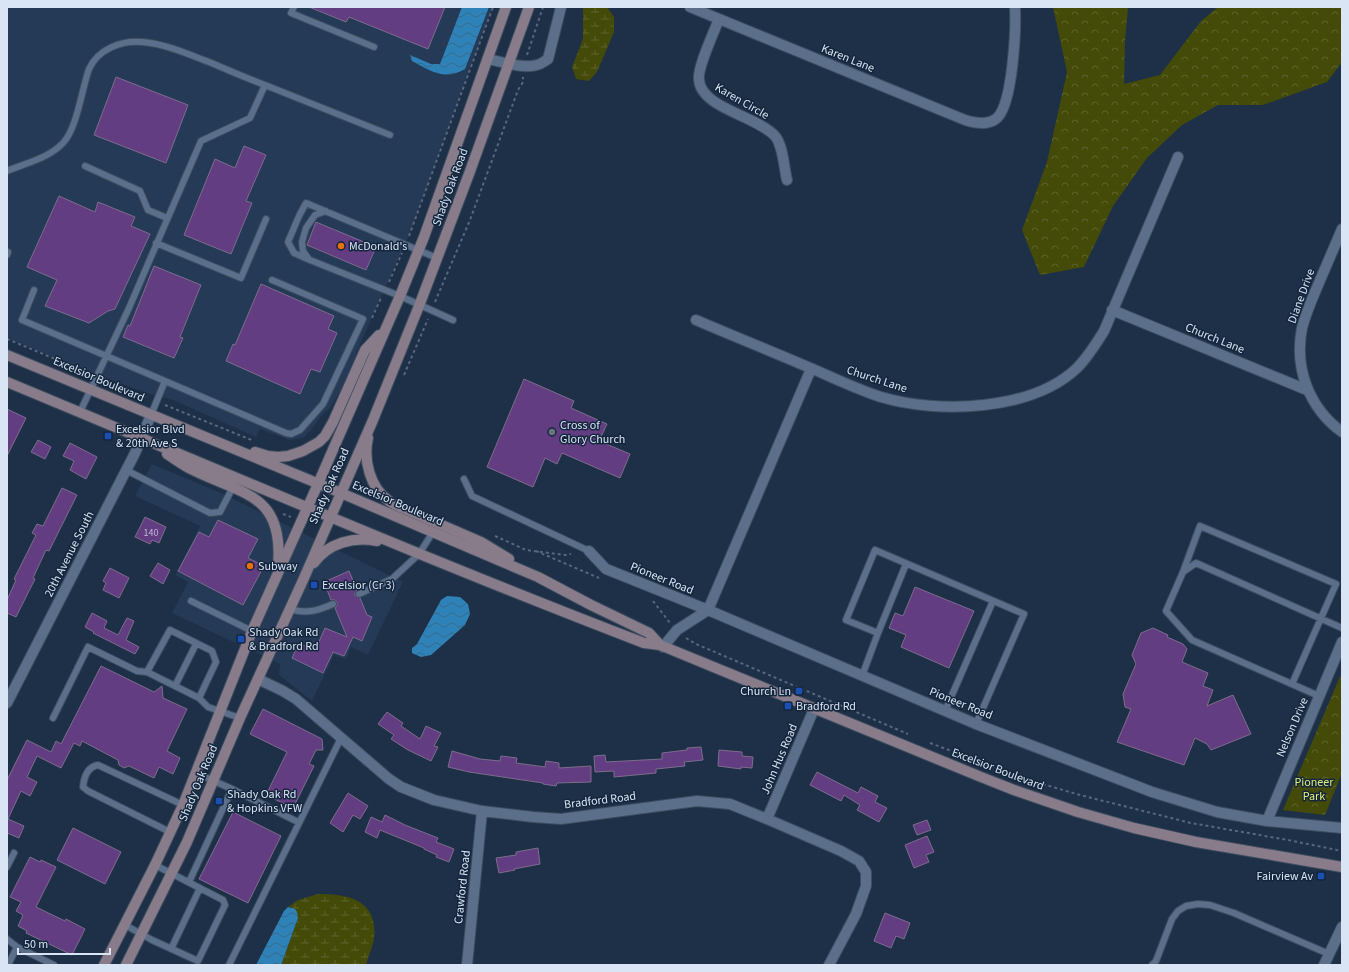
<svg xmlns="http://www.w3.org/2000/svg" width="1349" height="972" font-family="'Source Sans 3',sans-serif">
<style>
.built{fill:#243a56}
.forest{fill:url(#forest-crowns)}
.wetland{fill:url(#wetland-marsh)}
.water{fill:url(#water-waves)}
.building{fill:#633d81;stroke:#7d6d8b}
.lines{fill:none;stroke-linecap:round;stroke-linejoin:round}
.lane-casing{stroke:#3d4d61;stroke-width:8}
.street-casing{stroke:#3d4d61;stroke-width:12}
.secondary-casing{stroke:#3d4d61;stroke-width:12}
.path{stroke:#57677c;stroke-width:2;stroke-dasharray:3 3;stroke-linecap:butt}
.lane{stroke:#5b6f8a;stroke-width:6}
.street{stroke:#5b6f8a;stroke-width:10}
.secondary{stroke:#897c8a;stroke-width:10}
.food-dot{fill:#e8710a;stroke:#14263d;stroke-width:1.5}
.worship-dot{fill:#6b7280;stroke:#14263d;stroke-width:1.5}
.transit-dot{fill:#1a4fb4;stroke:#14263d;stroke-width:1.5}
.labels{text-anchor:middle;stroke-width:3;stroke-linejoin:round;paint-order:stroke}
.number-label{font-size:10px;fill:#bcbbd7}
.street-label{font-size:12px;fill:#d9e5f4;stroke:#14263d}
.poi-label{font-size:12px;fill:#d9e5f4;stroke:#14263d;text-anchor:start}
.park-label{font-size:12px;fill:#e0ef78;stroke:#14263d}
</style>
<defs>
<pattern id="forest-crowns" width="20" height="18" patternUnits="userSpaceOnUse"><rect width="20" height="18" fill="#444a07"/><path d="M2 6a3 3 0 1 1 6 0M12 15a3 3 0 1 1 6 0" fill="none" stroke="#5e642c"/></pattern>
<pattern id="wetland-marsh" width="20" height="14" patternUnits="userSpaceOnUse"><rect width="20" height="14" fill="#444a07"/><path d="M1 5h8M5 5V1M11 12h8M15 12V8" fill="none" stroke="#5e642c"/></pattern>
<pattern id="water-waves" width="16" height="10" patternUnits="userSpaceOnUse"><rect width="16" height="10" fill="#2f82b8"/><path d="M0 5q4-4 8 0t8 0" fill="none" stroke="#366a8c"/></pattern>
</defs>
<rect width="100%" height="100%" fill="#1e3047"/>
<path class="built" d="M7,7H493L411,231L361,342L342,388L330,408L321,416L312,429L303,438L290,440L260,429L256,437L173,400L144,392L97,375L7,338Z
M152,464L221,493L403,582L368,655L351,647L346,659L334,655L312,701L279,675L280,664L172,613L188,582L175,575L200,526L135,496Z"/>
<path class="forest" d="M1053,7H1128L1125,41L1124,84L1160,75L1201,21L1218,7H1342V62L1327,82L1263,105H1218L1182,125L1147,158L1113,206L1084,267L1040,275L1022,230L1047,162L1067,72Z
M1342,672V773L1325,815L1283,810Z"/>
<path class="wetland" d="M583,7H607L614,17V32L597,72L589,81L576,79L572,67L583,39Z
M318,894C349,894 378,900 374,938C373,947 368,956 366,965H281L298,918L291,907H288L298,900Z"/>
<path class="water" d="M462,7H489L465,69C444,81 431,71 412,61L410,55L431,64H440Z
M447,596L460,597L468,604L470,614L465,625L431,655L421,657L412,653V648L417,644L441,600Z
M288,907L295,909L297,912L298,918L281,965H256L284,911Z"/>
<path class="building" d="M309,7H445L428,49L349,17L346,22Z
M116,77L188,105L166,163L94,135Z
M244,146L266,155L246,201L252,203L231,254L184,235L215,159L235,168Z
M59,196L95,212L98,202L135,217L131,226L150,234L115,309L108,311L89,323L45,306L57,280L27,267Z
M316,222L376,247L366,270L307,245Z
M154,266L201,285L180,337L183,338L174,358L123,337L128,325L130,326Z
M261,284L334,316L328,329L337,333L320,372L311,369L300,394L226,361L233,344L235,345Z
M524,379L574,401L571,408L607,424L599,441L630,454L620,478L562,453L557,464L545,458L533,487L487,467Z
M7,409L26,418L7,456Z
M38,440L51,447L45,459L31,452Z
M70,443L97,457L86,479L70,470L74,461L63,456Z
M62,488L77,495L49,551L46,550L33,578L35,579L16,617L7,613V600L16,580L14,579L36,535L32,533L37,524L43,526Z
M145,517L166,527L159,543L152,540L150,544L135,537Z
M218,520L258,539L248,558L264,566L243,605L178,571L199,532L209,537Z
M158,563L170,570L163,584L150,576Z
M110,568L129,578L119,598L103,590L106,583L103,581Z
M349,571L357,590L355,593V596L360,598L367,615L372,617L362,641L353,637L344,656L333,652L323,673L292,658L299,643L315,651L325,628L347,637L335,608L337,606V603L335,600H331L324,582Z
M915,587L974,611L949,668L901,647L906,635L889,628L895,613L903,616Z
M92,613L107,621L104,628L118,635L127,618L134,621L126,640L139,647L135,654L93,633L94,632L85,627Z
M1153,628L1168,635L1167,637L1183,644L1187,649L1182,662L1208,673L1203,686L1213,690L1207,706L1233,695L1251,734L1211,750L1207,744L1195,738L1184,765L1117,742L1131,709L1125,707L1123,694L1136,664L1132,655L1141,633Z
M101,666L154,692L162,686L163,698L187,709L167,751L180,758L173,774L159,767L154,778L129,766L124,768L119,765L118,760L82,741L80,746L74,743L61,768L37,756L27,777L37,782L30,796L21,791L8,819L24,826L19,838L7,833V780L27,740L51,752L56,741L61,744Z
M263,709L322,739L323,750H316L309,764L314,766L293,808L266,795L287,752L250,734Z
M387,712L403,723L401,726L420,739L426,726L441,733L434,746L438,747L431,761L408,750L391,739L394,735L378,724Z
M701,747L703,760L684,762L685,766L656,769V773L614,777V771L595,772L594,756L605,755L606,762L662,759V753L687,750V748Z
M719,750L742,752V756L753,757L752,768L741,767V769L718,766Z
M452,751L480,759L500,761L501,756L517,758L516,763L545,767L546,761L559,763V768L591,766V782L557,783L556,786L543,784V783L469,772L448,767Z
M817,772L858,793L861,787L878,796L875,802L887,808L879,822L857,810L860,805L844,795L841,801L810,785Z
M348,793L368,806L360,819L353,815L343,832L330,823Z
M233,812L281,836L248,903L199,879Z
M385,815L405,825L438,838L436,842L454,849L449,862L436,857L437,855L424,849V848L380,830L377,838L365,832L371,817L382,822Z
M927,820L931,830L917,835L913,825Z
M73,828L121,852L105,884L57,860Z
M927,836L934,852L926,855L929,862L914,868L905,845Z
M538,848L540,864L514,869L515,870L499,873L496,858L516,855V852Z
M30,857L40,862L41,860L56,867L36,907L65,921L66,919L85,929L72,955L26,933L27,931L18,926L23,915L16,911L21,902L10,897Z
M885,913L910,923L904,939L896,936L891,948L874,941Z"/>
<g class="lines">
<g class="lane-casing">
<path id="lane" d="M294,7L291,13L374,47
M265,85L390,135
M85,166L140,191L148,210L167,218
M7,171C26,163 49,158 63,143C77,129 82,88 89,69C98,49 122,40 142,42C166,44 188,54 209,62C228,70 246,78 265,85L250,118L201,141L129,308L80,412
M156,243L241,278L266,219
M7,255L8,252
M308,258L303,251L302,242L306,228L315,215L326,211
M437,258L306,203L299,216L288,242L294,253L310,260L400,296L453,320
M34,290L22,320L165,381L151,415
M165,381L286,433L291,434L300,430L323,404L363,319L272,280
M126,470L210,513L220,512L234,485
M464,479L472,496L589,551
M1183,572L1200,526L1336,584L1292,684
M359,594L392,579L419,554L433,532
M191,601L252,631
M289,609C307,614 317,611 333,604
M878,633L906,564
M862,676L878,633L846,620L875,550L1024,614L976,724
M175,686L196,644
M1319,696L1192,640L1166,611L1183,572L1196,563L1342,628
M199,698L216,662L212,651L170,630L147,672L199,698L208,707L240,718
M945,711L993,601
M53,718L88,647L137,671L147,672
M196,773L232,789L298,822
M170,832L88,791L83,787C84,777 87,767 98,765L183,805
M7,867L14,853
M189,882L232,789
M125,925L152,940L198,961L225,905L223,900L155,865
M7,939L17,947L8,965
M17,947L54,965
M171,949L200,888
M229,965L341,738
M1152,965L1156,961L1172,919L1178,911L1186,906L1198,904L1210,905L1234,913L1329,954"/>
</g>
<g class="street-casing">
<path id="street" d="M690,7L965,120C975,123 988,126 997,118C1013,103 1016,29 1015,7
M719,19C714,32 697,68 699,80C701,108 757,116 775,136C783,145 784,168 787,180
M488,59C502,62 524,69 537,65C541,64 545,61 548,59L561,7
M1342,229C1334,248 1326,266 1318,285C1312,299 1306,313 1302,328C1294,368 1309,408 1342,432
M1112,310L1307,390
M696,320C733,336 771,351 808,367C832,377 856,389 881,397C938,414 1032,411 1077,368C1088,357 1096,344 1104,331L1178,157
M589,551L606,569L708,610L976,724L1152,792L1217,812L1267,821L1342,828
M663,647L677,630L708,610L811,369
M258,679L283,691L296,699L389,779L401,787L434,800L482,811L533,817L561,819L697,801L730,804L767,819L841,851L859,861L866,872V886L856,914L829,965
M7,703L135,453L151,415
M767,819L814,709
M1267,821L1342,642
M467,965L482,811
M1324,965L1342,927"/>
</g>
<g class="secondary-casing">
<path id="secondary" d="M7,355L341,493L538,577L591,605L649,633L660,645
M7,382C219,470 430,561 644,643L660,645L981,777L1014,790L1078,812L1134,828L1196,842L1342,867
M368,438C363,460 370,488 389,501C392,504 396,505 400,507L481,542L509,559
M255,452L268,456L278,457L288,456L303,451L319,442L325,436L333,422L365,350L379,335
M167,454C175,459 184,466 193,470C244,495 284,494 278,566
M314,563C328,543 354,536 377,541
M104,965L155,865L183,805L252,631L318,484L400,296L424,237L506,7
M126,965L187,842L240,718L304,578L373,420L419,306L469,174L529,7"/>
</g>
<path class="path" d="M527,55L543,7
M409,236L493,7
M389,282L402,253
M435,302L470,220L518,90L523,82V77
M372,318L381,298
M7,339L89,373
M404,375L428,319
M104,379L148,398
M165,405L254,441
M283,514L291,517
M495,536L526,550L565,555L571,554
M536,551L599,578
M653,601L670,623
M686,638L696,644L908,734
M930,743L1032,781L1080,795L1191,823L1288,840L1342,851"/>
<use href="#lane" class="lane"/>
<use href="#street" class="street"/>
<use href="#secondary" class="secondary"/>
</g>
<g class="food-dot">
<circle cx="341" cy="246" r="4"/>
<circle cx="250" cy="566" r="4"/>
</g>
<circle class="worship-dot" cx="552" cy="432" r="4"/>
<g class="transit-dot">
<rect x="104" y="432" width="8" height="8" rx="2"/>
<rect x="310" y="581" width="8" height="8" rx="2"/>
<rect x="237" y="635" width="8" height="8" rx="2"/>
<rect x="795" y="687" width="8" height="8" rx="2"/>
<rect x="784" y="702" width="8" height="8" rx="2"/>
<rect x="215" y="797" width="8" height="8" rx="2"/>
<rect x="1317" y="872" width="8" height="8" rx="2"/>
</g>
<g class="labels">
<g class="number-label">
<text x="151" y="536">140</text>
</g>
<g class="street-label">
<text transform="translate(848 58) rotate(22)" y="4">Karen Lane</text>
<text transform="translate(742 101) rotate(30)" y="4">Karen Circle</text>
<text transform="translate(450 187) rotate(-70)" y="4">Shady Oak Road</text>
<text transform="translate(1301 296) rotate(-70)" y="4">Diane Drive</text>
<text transform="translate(1215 338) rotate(22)" y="4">Church Lane</text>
<text transform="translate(99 379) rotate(23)" y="4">Excelsior Boulevard</text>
<text transform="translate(877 379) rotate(18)" y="4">Church Lane</text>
<text transform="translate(329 486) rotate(-66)" y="4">Shady Oak Road</text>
<text transform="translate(398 503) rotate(23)" y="4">Excelsior Boulevard</text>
<text transform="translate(69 554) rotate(-63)" y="4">20th Avenue South</text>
<text transform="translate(662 578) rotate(22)" y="4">Pioneer Road</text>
<text transform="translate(961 703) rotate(22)" y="4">Pioneer Road</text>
<text transform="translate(1292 727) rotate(-67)" y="4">Nelson Drive</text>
<text transform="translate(779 759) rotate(-67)" y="4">John Hus Road</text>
<text transform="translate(998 769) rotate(21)" y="4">Excelsior Boulevard</text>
<text transform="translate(198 783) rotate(-67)" y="4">Shady Oak Road</text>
<text transform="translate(600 800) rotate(-7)" y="4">Bradford Road</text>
<text transform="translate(462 887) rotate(-84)" y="4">Crawford Road</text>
</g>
<g class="poi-label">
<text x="349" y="250">McDonald's</text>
<text x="560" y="429">Cross of<tspan x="560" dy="14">Glory Church</tspan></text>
<text x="116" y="433">Excelsior Blvd<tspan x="116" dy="14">&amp; 20th Ave S</tspan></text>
<text x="258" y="570">Subway</text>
<text x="322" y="589">Excelsior (Cr 3)</text>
<text x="249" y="636">Shady Oak Rd<tspan x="249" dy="14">&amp; Bradford Rd</tspan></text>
<text x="791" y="695" text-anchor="end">Church Ln</text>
<text x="796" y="710">Bradford Rd</text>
<text x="227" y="798">Shady Oak Rd<tspan x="227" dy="14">&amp; Hopkins VFW</tspan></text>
<text x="1313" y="880" text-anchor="end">Fairview Av</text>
</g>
<g class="park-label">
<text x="1314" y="786">Pioneer<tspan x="1314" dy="14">Park</tspan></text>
</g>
</g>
<rect width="1349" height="972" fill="none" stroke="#d9e5f4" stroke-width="16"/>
<path d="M18 948v6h92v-6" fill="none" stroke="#d9e5f4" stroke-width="2"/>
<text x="24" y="948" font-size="12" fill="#d9e5f4" stroke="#14263d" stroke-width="3" paint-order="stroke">50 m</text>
</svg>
